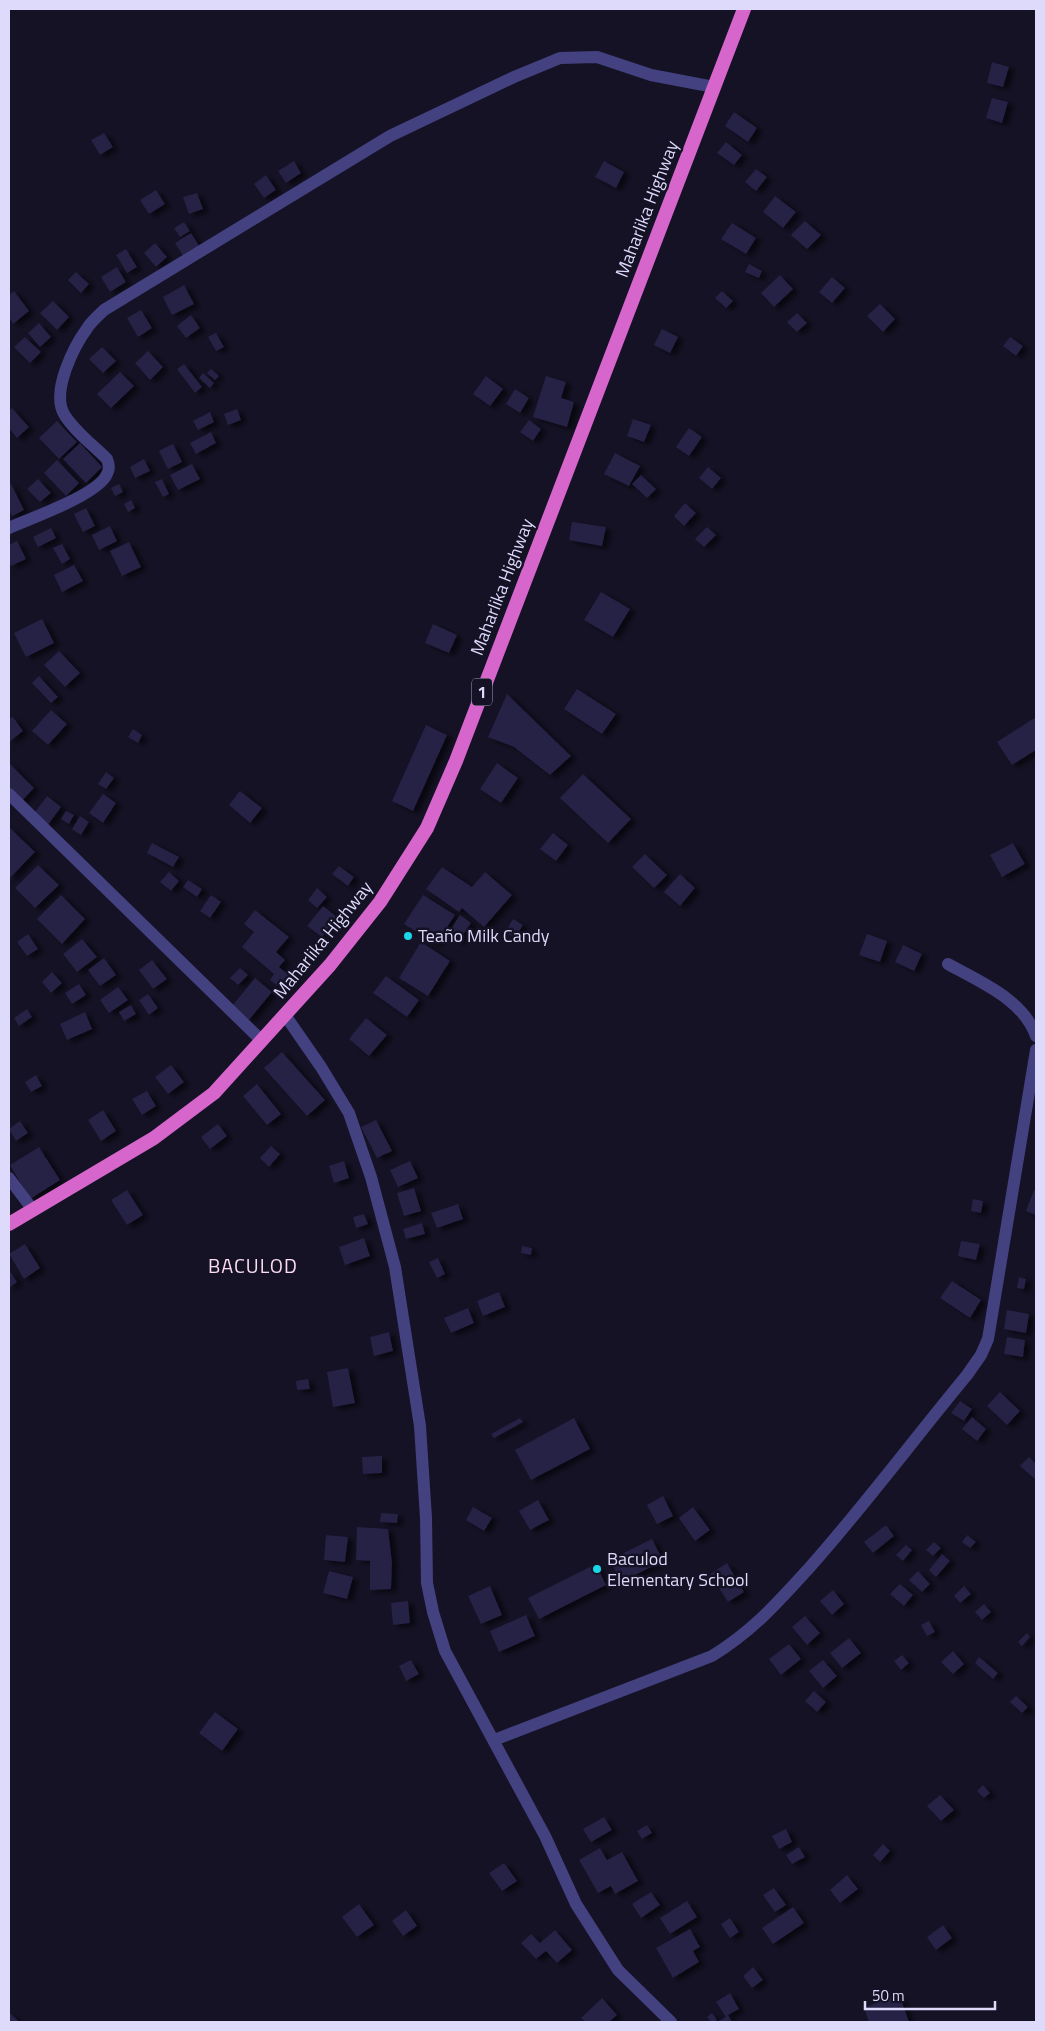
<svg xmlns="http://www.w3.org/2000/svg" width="1045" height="2031" font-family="'Titillium Web',sans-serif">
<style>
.building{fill:#272044;filter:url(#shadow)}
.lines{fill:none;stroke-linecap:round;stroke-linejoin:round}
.minor{stroke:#434180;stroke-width:12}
.tertiary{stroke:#434180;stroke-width:12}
.trunk{stroke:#d666cc;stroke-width:14}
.poi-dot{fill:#19d7e8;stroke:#151225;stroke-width:2}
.labels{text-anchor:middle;stroke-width:5;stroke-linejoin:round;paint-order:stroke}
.shield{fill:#151225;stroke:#a19ebb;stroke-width:1}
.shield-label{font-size:16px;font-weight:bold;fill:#dddafb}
.street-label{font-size:18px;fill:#dddafb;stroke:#151225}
.poi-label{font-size:18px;fill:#dddafb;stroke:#151225;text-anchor:start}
.quarter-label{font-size:20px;letter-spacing:1px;fill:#fcdcf0;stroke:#151225}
</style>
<defs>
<filter id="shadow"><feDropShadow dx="5.5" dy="3" stdDeviation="2.5" flood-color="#0009"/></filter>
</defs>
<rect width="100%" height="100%" fill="#151225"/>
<path class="building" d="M992,62L1009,67L1003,87L987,83Z
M992,98L1008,102L1002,123L986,118Z
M734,112L757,128L748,142L725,126Z
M104,133L113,147L100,155L91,140Z
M726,142L742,155L734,165L717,153Z
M294,161L301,173L286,183L278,171Z
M604,161L624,172L616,188L595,177Z
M756,169L767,177L756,191L745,182Z
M266,175L276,190L264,198L254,184Z
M156,190L165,204L149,214L140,200Z
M197,193L203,209L189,214L183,197Z
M775,196L796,212L783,228L763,212Z
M805,221L821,235L807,249L791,235Z
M184,222L190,231L180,237L174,228Z
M732,223L756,238L746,254L721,239Z
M191,233L201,249L185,259L175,243Z
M155,243L167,257L156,267L144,253Z
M126,249L137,267L127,273L116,255Z
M749,264L762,271L759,278L745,272Z
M117,267L126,282L110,292L101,277Z
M76,272L89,284L81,293L68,280Z
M780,275L793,289L774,307L761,293Z
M832,277L845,288L832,303L819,292Z
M184,285L194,304L172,315L163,297Z
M14,291L29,311L13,324L9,317V295Z
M722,291L733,301L726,308L715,298Z
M53,301L69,317L57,330L40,313Z
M880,304L895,319L883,332L867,316Z
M141,310L152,328L138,337L127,318Z
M797,313L807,323L797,332L787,322Z
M191,315L200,328L186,338L177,326Z
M39,323L51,337L40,347L28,333Z
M662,329L678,337L670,353L654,345Z
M216,333L224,347L216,351L208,337Z
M25,337L41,352L30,363L14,347Z
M1010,337L1023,346L1016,356L1003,346Z
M102,347L116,361L103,373L89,359Z
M148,351L163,367L150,380L135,363Z
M184,364L202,387L195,393L177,369Z
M211,369L219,376L215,380L207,373Z
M120,372L134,386L111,408L97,394Z
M203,373L214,383L210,388L199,378Z
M486,376L503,389L490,406L473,394Z
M546,376L566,382L561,398L574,402L567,427L533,417Z
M515,389L529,398L520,413L506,404Z
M12,408L29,427L17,438L9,428V411Z
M237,409L241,420L228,425L224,414Z
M210,412L214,422L198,430L193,421Z
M633,419L651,425L644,442L627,436Z
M529,420L541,429L533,441L520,432Z
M57,421L77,442L59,459L39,438Z
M689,428L702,437L689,456L676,447Z
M211,432L216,443L196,454L190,443Z
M80,443L102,467L86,483L63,459Z
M173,444L182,462L168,469L159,451Z
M615,453L640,466L629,486L604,474Z
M144,459L150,471L135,478L130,467Z
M57,460L79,483L66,496L44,473Z
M192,464L200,479L178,490L170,475Z
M708,467L721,478L712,489L699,478Z
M641,475L656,489L647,498L632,484Z
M38,479L51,493L40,502L27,489Z
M162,479L169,494L163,497L155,482Z
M11,484L24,510L12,516L9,511V485Z
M119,484L123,492L115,496L111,488Z
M131,500L135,508L128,512L124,504Z
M685,503L696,513L684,526L674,516Z
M86,508L95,526L83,532L74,514Z
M572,522L606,527L602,546L569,540Z
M110,526L117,541L99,550L92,535Z
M707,527L716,535L704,547L695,539Z
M51,528L56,538L38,547L33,537Z
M17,541L26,559L11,566L9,561V545Z
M129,542L141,567L122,576L110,551Z
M62,544L70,559L62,564L53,548Z
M74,565L83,581L62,592L54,575Z
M601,592L630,609L613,637L584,620Z
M42,619L54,643L26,657L14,633Z
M433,624L457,635L449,653L425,643Z
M59,651L80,673L65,687L44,665Z
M39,676L58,697L51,703L32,683Z
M577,689L616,714L602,734L564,709Z
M507,694L571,756L550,775L514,747L488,737Z
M51,710L67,724L48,745L32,731Z
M13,717L23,731L9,742V719Z
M1036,717V750L1012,765L997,742Z
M426,725L447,735L413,811L392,801Z
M133,729L142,735L138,743L128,737Z
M9,763L34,788L20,803L9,792Z
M497,763L518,778L501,803L480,789Z
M106,772L114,778L106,789L98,784Z
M583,774L631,819L608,843L560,798Z
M240,791L262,808L250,823L229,805Z
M103,794L116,803L103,823L89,813Z
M47,796L61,807L48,825L33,815Z
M66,811L74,815L69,824L61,819Z
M80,816L89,822L81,835L72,829Z
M9,827L35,852L10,878L9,877Z
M553,833L568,845L556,861L540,849Z
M152,843L179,857L173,867L147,853Z
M1013,843L1025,864L1002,877L990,855Z
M645,854L667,875L654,888L632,867Z
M38,865L59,885L35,908L15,888Z
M339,866L354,877L348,886L332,874Z
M442,867L472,887L485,872L512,895L484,927L462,908L459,912L426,889Z
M169,872L179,881L171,891L160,882Z
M680,874L695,888L680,906L664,892Z
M188,880L202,889L197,897L183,887Z
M317,888L327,897L317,908L308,900Z
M61,895L85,919L62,944L37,919Z
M211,895L221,902L210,918L200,911Z
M423,895L455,915L436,944L404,924Z
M323,906L337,917L322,937L307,926Z
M255,910L289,937L276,952L285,960L279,967L289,975L279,987L270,980L274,974L242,947L254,932L244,924Z
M460,915L471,923L458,942L447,935Z
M513,919L523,925L515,938L505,932Z
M28,934L38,949L27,956L17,942Z
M867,934L887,941L880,962L859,955Z
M82,939L97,957L77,972L63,954Z
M421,942L450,961L428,996L399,978Z
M903,945L922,954L914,971L895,962Z
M104,958L116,975L100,986L88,970Z
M152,960L167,979L153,989L139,970Z
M240,968L248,975L238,985L230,978Z
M52,972L62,983L51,993L42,982Z
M386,976L419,1000L407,1017L373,993Z
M255,978L272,992L249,1020L232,1006Z
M79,984L86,995L72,1004L65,993Z
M118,987L128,1000L109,1013L100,1000Z
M148,994L158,1008L149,1015L139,1000Z
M131,1005L136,1014L124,1021L119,1012Z
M27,1009L32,1017L19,1026L14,1018Z
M85,1012L92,1029L67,1040L60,1024Z
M366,1018L387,1035L369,1056L349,1039Z
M282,1052L325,1100L307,1116L264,1068Z
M171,1065L184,1082L168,1094L155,1077Z
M36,1075L42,1086L31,1092L25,1082Z
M257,1084L281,1114L267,1125L243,1096Z
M147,1091L156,1106L142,1115L132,1099Z
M103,1110L116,1131L101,1141L88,1120Z
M376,1120L392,1151L377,1158L361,1127Z
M20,1121L28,1133L16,1141L9,1129Z
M218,1124L227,1136L210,1149L201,1137Z
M271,1146L280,1154L269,1167L260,1158Z
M39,1147L60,1180L30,1199L10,1165Z
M344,1161L349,1178L334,1183L329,1166Z
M410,1161L418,1178L398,1187L390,1170Z
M414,1188L421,1211L404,1216L397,1193Z
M127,1190L143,1215L127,1225L111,1200Z
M1034,1190L1036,1191V1215L1026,1211Z
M973,1199L983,1201L981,1213L971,1211Z
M458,1204L463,1219L437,1228L431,1213Z
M364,1214L368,1224L356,1228L353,1217Z
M422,1223L425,1234L406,1239L403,1229Z
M364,1238L370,1256L345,1265L339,1247Z
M961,1241L980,1244L976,1260L958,1256Z
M25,1244L40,1268L24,1279L9,1254Z
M522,1246L532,1248L531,1255L521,1253Z
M438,1258L445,1274L437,1278L429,1262Z
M9,1270L17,1282L9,1288Z
M1019,1277L1026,1279L1024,1289L1017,1288Z
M952,1281L981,1300L970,1318L940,1298Z
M499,1292L505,1307L483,1316L477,1301Z
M468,1308L474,1323L451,1333L444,1318Z
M1007,1310L1029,1314L1026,1333L1004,1329Z
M389,1332L393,1351L374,1356L370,1337Z
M1007,1337L1025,1340L1023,1357L1004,1354Z
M348,1368L355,1403L333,1407L327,1372Z
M308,1379L310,1389L297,1390L296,1381Z
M1000,1392L1020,1411L1007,1425L987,1406Z
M960,1401L972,1409L964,1421L951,1413Z
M972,1417L986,1429L977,1441L962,1429Z
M520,1418L523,1422L494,1438L491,1434Z
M574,1418L590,1449L531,1480L515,1450Z
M382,1456V1473L363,1474L362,1457Z
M1029,1457L1036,1464V1480L1020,1466Z
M663,1496L673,1516L657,1524L647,1505Z
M538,1500L549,1520L530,1530L519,1511Z
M473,1507L492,1518L484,1531L466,1520Z
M693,1507L710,1530L695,1541L679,1518Z
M381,1513L398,1514L397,1523L380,1522Z
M886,1525L894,1536L873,1553L864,1542Z
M357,1527L388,1529L392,1563L391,1589L370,1590V1561L356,1560Z
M326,1535L348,1537L345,1562L324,1560Z
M967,1535L976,1542L970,1548L962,1542Z
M652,1539L663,1561L621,1582L610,1560Z
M934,1542L941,1548L933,1556L926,1550Z
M906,1545L912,1550L903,1561L896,1555Z
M942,1554L950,1561L936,1577L929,1570Z
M727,1563L744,1592L728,1602L710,1574Z
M596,1564L606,1585L539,1619L528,1598Z
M329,1571L353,1577L347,1599L323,1593Z
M918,1571L930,1584L922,1592L909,1580Z
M900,1584L913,1595L904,1606L890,1594Z
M490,1586L502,1615L481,1624L468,1596Z
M964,1586L971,1594L960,1603L954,1596Z
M833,1590L844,1604L832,1615L820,1601Z
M408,1601L410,1623L393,1625L391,1603Z
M984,1604L991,1612L982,1620L975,1612Z
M526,1615L535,1636L499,1652L490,1631Z
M805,1616L820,1633L807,1645L792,1627Z
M929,1621L935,1632L927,1636L921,1625Z
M1027,1633L1030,1637L1022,1646L1018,1642Z
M849,1638L861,1653L842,1668L830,1653Z
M789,1644L801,1659L781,1675L769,1659Z
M953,1651L964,1664L953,1674L941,1662Z
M902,1655L909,1663L901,1670L894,1661Z
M979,1657L998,1673L993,1679L975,1663Z
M411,1660L419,1674L406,1681L399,1666Z
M823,1660L837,1676L823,1688L809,1671Z
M814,1691L826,1702L817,1712L805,1701Z
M1016,1696L1028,1707L1022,1713L1010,1702Z
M215,1712L238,1729L222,1751L199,1733Z
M983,1785L990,1793L984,1798L977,1791Z
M940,1795L954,1810L941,1821L927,1806Z
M604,1817L612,1830L591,1842L583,1829Z
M647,1825L652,1833L642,1839L637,1831Z
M786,1829L792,1842L779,1849L772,1836Z
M883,1844L890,1851L880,1862L873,1855Z
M799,1847L805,1857L792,1864L786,1855Z
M600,1848L607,1860L622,1852L638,1881L615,1894L611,1886L598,1893L579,1860Z
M504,1863L517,1881L502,1891L489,1873Z
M847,1875L858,1889L840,1903L830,1890Z
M774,1888L786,1905L775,1912L763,1895Z
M651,1892L660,1905L641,1918L632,1904Z
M687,1901L697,1917L670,1934L660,1918Z
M359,1904L374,1925L357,1937L342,1917Z
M793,1907L804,1923L773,1944L762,1928Z
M406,1910L417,1926L403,1936L392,1921Z
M730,1918L739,1932L730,1938L721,1924Z
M943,1925L952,1938L936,1950L927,1937Z
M690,1929L700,1947L693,1951L699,1962L673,1978L656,1948Z
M555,1930L572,1950L557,1963L546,1951L536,1959L521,1943L531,1934L540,1943Z
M753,1967L763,1980L752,1988L743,1976Z
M730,1993L739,2009L728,2015L732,2022H717L726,2017L716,2002Z
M899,1994L909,2022H869L864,2008Z
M602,1998L617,2015L609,2022H586L581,2018Z
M9,2012L19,2022H9Z
M712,2013L717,2020L714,2022H711L707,2017Z"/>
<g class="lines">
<path class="minor" d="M9,528C31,518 98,495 107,474C110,469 109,464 107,459C93,445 74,431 64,414C51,391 74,346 88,327C92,321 98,316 104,310L390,136L514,77L560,58L597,57L651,75L714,87
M9,794L262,1041
M948,964C980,982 1023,999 1036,1036
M9,1178L33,1210
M494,1740L712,1656C754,1630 777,1603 810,1567C865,1505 914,1439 967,1375L981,1355L988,1339L1036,1050"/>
<path class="tertiary" d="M285,1015L321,1067L349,1113L371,1177L395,1267L420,1426L426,1518L427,1583L433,1612L445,1651L545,1836L576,1904L618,1970L671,2022"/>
<path class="trunk" d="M9,1224L154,1138L214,1093L330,965L380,902L427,828L456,761L744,9"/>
</g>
<g class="poi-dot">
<circle cx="408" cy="936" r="5"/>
<circle cx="597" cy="1569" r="5"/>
</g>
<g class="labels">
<rect class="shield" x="472" y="678.5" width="20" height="27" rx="4"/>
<g class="shield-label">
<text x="482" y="698">1</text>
</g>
<g class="street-label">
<text transform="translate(647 209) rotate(-69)" y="6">Maharlika Highway</text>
<text transform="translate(502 587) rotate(-69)" y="6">Maharlika Highway</text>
<text transform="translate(323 940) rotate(-51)" y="6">Maharlika Highway</text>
</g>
<g class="poi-label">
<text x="418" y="942">Teaño Milk Candy</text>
<text x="607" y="1565">Baculod<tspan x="607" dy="21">Elementary School</tspan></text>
</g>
<g class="quarter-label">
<text x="253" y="1273">BACULOD</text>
</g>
</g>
<rect width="1045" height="2031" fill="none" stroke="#dddafb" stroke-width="20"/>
<path d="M865 2001v8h130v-8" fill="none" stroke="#dddafb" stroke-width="2.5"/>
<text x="872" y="2001" font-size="15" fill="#dddafb" stroke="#151225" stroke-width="4" paint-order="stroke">50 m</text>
</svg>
